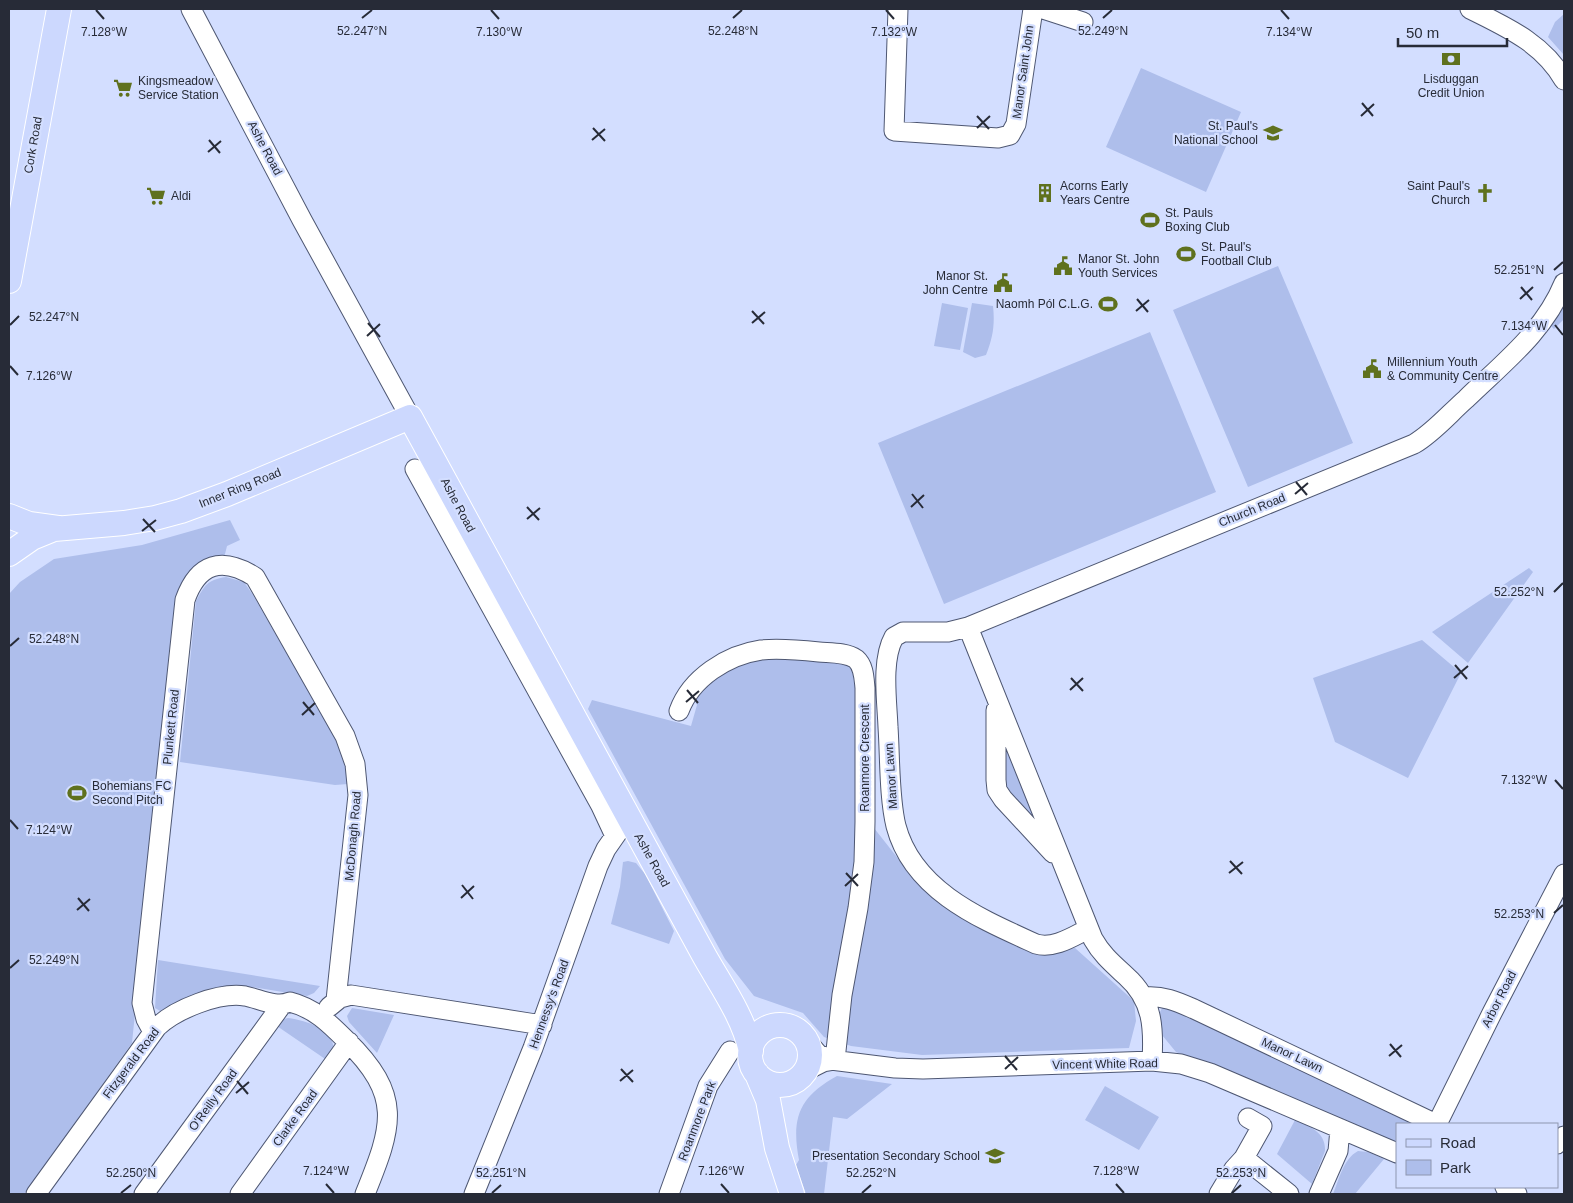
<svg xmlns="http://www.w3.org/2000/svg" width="1573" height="1203" font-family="Helvetica,sans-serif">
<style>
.green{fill:#aebeeb}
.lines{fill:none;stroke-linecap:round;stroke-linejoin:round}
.minor-casing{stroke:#4e5772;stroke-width:21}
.major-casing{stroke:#fff;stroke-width:26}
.minor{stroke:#fff;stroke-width:19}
.major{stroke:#ccd8fe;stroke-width:24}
.ticks{fill:none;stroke:#272b37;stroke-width:2}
.labels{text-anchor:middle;stroke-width:4.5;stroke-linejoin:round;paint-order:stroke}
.street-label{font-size:12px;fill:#272b37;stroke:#d3deff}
.poi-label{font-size:12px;fill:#272b37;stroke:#d3deff;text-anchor:start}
.ticks-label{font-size:12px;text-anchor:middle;fill:#272b37;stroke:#d3deff;stroke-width:4.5;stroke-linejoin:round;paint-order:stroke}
</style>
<rect width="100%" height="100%" fill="#d3deff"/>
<path class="green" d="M1564,14V55L1548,37L1555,22Z
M1141,68L1241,112L1206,192L1106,147Z
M1278,266L1353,443L1248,487L1173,310Z
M942,303L968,308L960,350L934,346Z
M972,303L993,306C995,324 993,338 986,355L975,358L963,352Z
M1564,304V319L1554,329L1551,326Z
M1150,332L1216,492L944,604L878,443Z
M230,520L240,540L227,546L224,558L177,598L132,1043L24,1194H9V594L20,582L54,559L142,545Z
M1529,568L1533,572L1468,663L1432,632Z
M226,577L244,582L253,595L337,740L343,756L348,784L335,785L180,762L196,601C205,585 207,580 226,577Z
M1422,640L1461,673L1408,778L1335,742L1313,678Z
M772,652L847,662L858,675L859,809L900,861L961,915L1039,953L1075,948L1134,1001L1136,1021L1129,1048L922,1055L851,1046L824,1037L803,1013L754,996L725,959L588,709L592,700L691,726L697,705L691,693L724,668Z
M1005,743L1039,827L1009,794L1005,783Z
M628,861L636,863L645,874L674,931L669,944L611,924L620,887L623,862Z
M158,960L320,986L314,993L307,996L253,987L228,988L162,1012L155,1008Z
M1174,1005L1416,1124H1397V1145L1176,1052L1162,1035L1158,1016L1163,1006Z
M352,1008L394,1015L377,1053L349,1022L347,1016Z
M288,1018C311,1021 344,1033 331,1063L274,1024L279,1020Z
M837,1076L892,1084L847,1119L833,1117L824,1194H806L796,1165L799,1160C791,1118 799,1097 837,1076Z
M1105,1086L1159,1117L1139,1150L1085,1120Z
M1295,1120C1310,1127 1326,1132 1325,1151L1312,1184L1277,1154Z
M1358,1151L1368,1152L1384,1159L1355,1194H1333C1339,1180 1343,1159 1358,1151Z"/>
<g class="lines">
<g class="minor-casing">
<path id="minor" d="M191,9L302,220L410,417
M898,9L894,131L998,138L1010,135L1016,124L1033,9
M1043,9L1083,22
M1470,9C1506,27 1543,43 1564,80
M415,469L601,806L615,836
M968,627L1093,939C1102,955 1113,964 1126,976C1153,1000 1154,1028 1152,1061
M996,710V780L997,790L1003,799L1053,853
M679,711C691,678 727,655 761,650C780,648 800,650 819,652C830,653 846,652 856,659C864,666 864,678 865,688V822L864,862L858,908L842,995L835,1060
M1088,929C1072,937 1054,949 1036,944C981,919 913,891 896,826C889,798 890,756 888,727C887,701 881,660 894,637L903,632H948L968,627L1414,444C1433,433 1449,414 1466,399C1503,363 1544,332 1564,283
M1144,997C1163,995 1178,1002 1194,1009L1436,1124
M329,1007L340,998L351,995L542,1025
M153,1032L146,1019L142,1003L185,600C198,563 222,556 255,577L345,736L355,764L358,795L336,1000
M804,1038L818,1054L831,1060L895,1068L923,1069L1152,1061L1181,1064L1210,1073L1397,1153
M805,1071L823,1062L835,1060
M1437,1124L1492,1013L1564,874
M1557,1144L1564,1136
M1244,1158L1262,1126L1248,1118
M1505,1187L1517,1194
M36,1194L157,1027C176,1009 219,992 245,996C260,999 276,1008 290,1002C314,1008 329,1023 346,1040C403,1096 393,1125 365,1194
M144,1194L281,1006
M240,1194L349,1042
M474,1194L533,1048L598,866L606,849L622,826
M669,1194L708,1086L730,1051
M1219,1194L1234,1169L1244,1158L1289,1194
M1319,1194L1338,1151L1340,1129"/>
</g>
<g class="major-casing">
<path id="major" d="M9,281L59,9
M9,516L29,524L58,528
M9,554L32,538L54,529L124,523L155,518L181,511L227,494L410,417L705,957C722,987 743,1016 751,1051
M750 1055a30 30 0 1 1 60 0a30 30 0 1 1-60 0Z
M757,1074L768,1100L777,1148L792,1194"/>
</g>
<use href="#minor" class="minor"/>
<use href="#major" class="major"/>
</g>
<path class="ticks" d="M96,10L104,19M491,10L499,19M886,10L894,19M1281,10L1289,19M362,18L372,10M733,18L742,10M1103,18L1112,10M1362,103L1373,116M977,116L989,129M1361,116L1374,104M593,128L605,141M977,128L990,116M209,140L220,153M592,140L605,129M208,152L221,141M1554,270L1563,262M1521,287L1532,300M1137,299L1148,312M1520,299L1533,287M752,311L764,324M1136,311L1149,300M368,323L380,337M752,323L765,312M10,325L19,316M1555,325L1563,335M367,336L380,324M10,366L18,375M1296,482L1307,495M912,494L923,508M1295,494L1308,483M527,507L539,520M911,507L924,495M143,519L155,532M527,519L540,508M142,531L156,520M1554,592L1563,583M10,646L19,638M1455,665L1467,679M1071,678L1083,691M1454,678L1468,666M687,690L698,703M1070,690L1083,678M303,702L314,715M686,702L699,691M302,715L315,703M1555,780L1563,789M10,820L18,829M1230,861L1242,874M846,873L858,886M1229,873L1243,862M462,885L473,899M845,886L858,874M78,898L89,911M461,898L474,886M77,910L90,899M1554,913L1563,905M10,968L19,960M1390,1044L1401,1057M1005,1056L1017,1070M1389,1056L1402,1045M621,1069L633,1082M1005,1069L1018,1057M237,1081L248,1094M620,1081L633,1070M236,1093L249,1082M326,1184L334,1193M721,1184L729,1193M1116,1184L1124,1193M121,1193L131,1185M492,1193L501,1185M862,1193L871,1185M1232,1193L1241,1185"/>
<defs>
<g id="bank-bare" transform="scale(1.5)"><path d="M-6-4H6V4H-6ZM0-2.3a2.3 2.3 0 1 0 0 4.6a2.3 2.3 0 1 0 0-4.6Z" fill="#5f711e" stroke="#d3deff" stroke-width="2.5" paint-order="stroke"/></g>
<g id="supermarket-bare" transform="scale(1.5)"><path d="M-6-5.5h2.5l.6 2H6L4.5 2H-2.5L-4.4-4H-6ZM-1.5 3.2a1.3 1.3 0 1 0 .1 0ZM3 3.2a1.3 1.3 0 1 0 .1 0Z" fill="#5f711e" stroke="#d3deff" stroke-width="2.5" paint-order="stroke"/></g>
<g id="school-bare" transform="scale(1.5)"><path d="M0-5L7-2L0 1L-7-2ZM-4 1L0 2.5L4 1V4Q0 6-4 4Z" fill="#5f711e" stroke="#d3deff" stroke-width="2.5" paint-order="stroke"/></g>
<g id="building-bare" transform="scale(1.5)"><path d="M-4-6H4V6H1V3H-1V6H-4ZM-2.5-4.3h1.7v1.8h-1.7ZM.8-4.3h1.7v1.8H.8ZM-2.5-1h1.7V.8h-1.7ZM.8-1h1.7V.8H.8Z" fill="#5f711e" stroke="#d3deff" stroke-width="2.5" paint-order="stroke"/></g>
<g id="church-bare" transform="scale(1.5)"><path d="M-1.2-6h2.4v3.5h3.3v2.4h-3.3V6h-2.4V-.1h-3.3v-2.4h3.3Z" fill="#5f711e" stroke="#d3deff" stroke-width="2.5" paint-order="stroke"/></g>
<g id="stadium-bare" transform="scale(1.5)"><path d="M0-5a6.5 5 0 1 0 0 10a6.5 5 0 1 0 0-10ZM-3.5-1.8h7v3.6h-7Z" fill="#5f711e" stroke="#d3deff" stroke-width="2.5" paint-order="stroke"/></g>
<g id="civic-bare" transform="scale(1.5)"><path d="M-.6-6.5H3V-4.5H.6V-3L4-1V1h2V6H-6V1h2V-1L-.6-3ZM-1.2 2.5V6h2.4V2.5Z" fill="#5f711e" stroke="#d3deff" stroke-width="2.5" paint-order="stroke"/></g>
</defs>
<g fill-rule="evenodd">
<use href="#bank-bare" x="1451" y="59"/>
<use href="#supermarket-bare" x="123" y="88"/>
<use href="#school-bare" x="1273" y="133"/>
<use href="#building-bare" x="1045" y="193"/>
<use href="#church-bare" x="1485" y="193"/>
<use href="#supermarket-bare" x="156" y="196"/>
<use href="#stadium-bare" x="1150" y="220"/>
<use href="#stadium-bare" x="1186" y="254"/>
<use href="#civic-bare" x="1063" y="266"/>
<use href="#civic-bare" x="1003" y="283"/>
<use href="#stadium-bare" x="1108" y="304"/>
<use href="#civic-bare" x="1372" y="369"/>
<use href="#stadium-bare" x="77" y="793"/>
<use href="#school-bare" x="995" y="1156"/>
</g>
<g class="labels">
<g class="street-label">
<text transform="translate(1023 72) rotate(-82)" y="4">Manor Saint John</text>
<text transform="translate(33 145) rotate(-80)" y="4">Cork Road</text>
<text transform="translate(265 148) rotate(62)" y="4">Ashe Road</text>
<text transform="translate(240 488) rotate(-22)" y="4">Inner Ring Road</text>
<text transform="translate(458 505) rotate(62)" y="4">Ashe Road</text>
<text transform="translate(1252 510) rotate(-22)" y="4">Church Road</text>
<text transform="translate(171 727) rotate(-84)" y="4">Plunkett Road</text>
<text transform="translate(865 758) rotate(-90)" y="4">Roanmore Crescent</text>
<text transform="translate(891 776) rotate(-94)" y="4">Manor Lawn</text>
<text transform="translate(353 836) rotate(-85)" y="4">McDonagh Road</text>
<text transform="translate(652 860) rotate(61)" y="4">Ashe Road</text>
<text transform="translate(1499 999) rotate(-63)" y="4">Arbor Road</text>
<text transform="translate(549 1004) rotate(-70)" y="4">Hennessy's Road</text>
<text transform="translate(1292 1055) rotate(25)" y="4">Manor Lawn</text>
<text transform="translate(131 1063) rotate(-53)" y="4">Fitzgerald Road</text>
<text transform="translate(1105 1064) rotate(-1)" y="4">Vincent White Road</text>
<text transform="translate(213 1100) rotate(-54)" y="4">O'Reilly Road</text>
<text transform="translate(295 1118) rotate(-54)" y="4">Clarke Road</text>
<text transform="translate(697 1121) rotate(-69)" y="4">Roanmore Park</text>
</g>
<g class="poi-label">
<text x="1451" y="83" text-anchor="middle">Lisduggan<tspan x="1451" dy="14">Credit Union</tspan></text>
<text x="138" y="85">Kingsmeadow<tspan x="138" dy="14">Service Station</tspan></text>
<text x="1258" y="130" text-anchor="end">St. Paul's<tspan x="1258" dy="14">National School</tspan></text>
<text x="1060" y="190">Acorns Early<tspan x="1060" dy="14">Years Centre</tspan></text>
<text x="1470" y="190" text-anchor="end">Saint Paul's<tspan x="1470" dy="14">Church</tspan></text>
<text x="171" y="200">Aldi</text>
<text x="1165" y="217">St. Pauls<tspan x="1165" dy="14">Boxing Club</tspan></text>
<text x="1201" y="251">St. Paul's<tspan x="1201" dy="14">Football Club</tspan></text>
<text x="1078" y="263">Manor St. John<tspan x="1078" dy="14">Youth Services</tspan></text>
<text x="988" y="280" text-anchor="end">Manor St.<tspan x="988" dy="14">John Centre</tspan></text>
<text x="1093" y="308" text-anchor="end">Naomh Pól C.L.G.</text>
<text x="1387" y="366">Millennium Youth<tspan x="1387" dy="14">&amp; Community Centre</tspan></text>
<text x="92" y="790">Bohemians FC<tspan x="92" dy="14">Second Pitch</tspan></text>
<text x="980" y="1160" text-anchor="end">Presentation Secondary School</text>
</g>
</g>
<g class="ticks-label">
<text x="362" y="35">52.247°N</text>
<text x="733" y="35">52.248°N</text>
<text x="1103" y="35">52.249°N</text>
<text x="104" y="36">7.128°W</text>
<text x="499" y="36">7.130°W</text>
<text x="894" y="36">7.132°W</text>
<text x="1289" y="36">7.134°W</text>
<text x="1519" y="274">52.251°N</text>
<text x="54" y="321">52.247°N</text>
<text x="1524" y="330">7.134°W</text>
<text x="49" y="380">7.126°W</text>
<text x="1519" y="596">52.252°N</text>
<text x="54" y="643">52.248°N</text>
<text x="1524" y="784">7.132°W</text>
<text x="49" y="834">7.124°W</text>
<text x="1519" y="918">52.253°N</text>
<text x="54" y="964">52.249°N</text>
<text x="326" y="1175">7.124°W</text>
<text x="721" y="1175">7.126°W</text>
<text x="1116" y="1175">7.128°W</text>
<text x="131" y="1177">52.250°N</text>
<text x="501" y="1177">52.251°N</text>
<text x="871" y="1177">52.252°N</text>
<text x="1241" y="1177">52.253°N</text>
</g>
<rect width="1573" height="1203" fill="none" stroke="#272b37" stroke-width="20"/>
<rect x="1396" y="1123" width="162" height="65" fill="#d3deff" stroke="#8e96af"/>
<rect x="1406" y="1139" width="25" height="8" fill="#ccd8fe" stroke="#8e96af"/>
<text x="1440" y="1148" font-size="15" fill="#272b37">Road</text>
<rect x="1406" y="1160" width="25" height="15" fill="#aebeeb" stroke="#8e96af"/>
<text x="1440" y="1173" font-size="15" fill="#272b37">Park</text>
<path d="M1398 38v8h109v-8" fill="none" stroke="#272b37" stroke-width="2.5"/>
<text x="1406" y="38" font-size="15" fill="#272b37" stroke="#d3deff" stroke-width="4" paint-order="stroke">50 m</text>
</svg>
